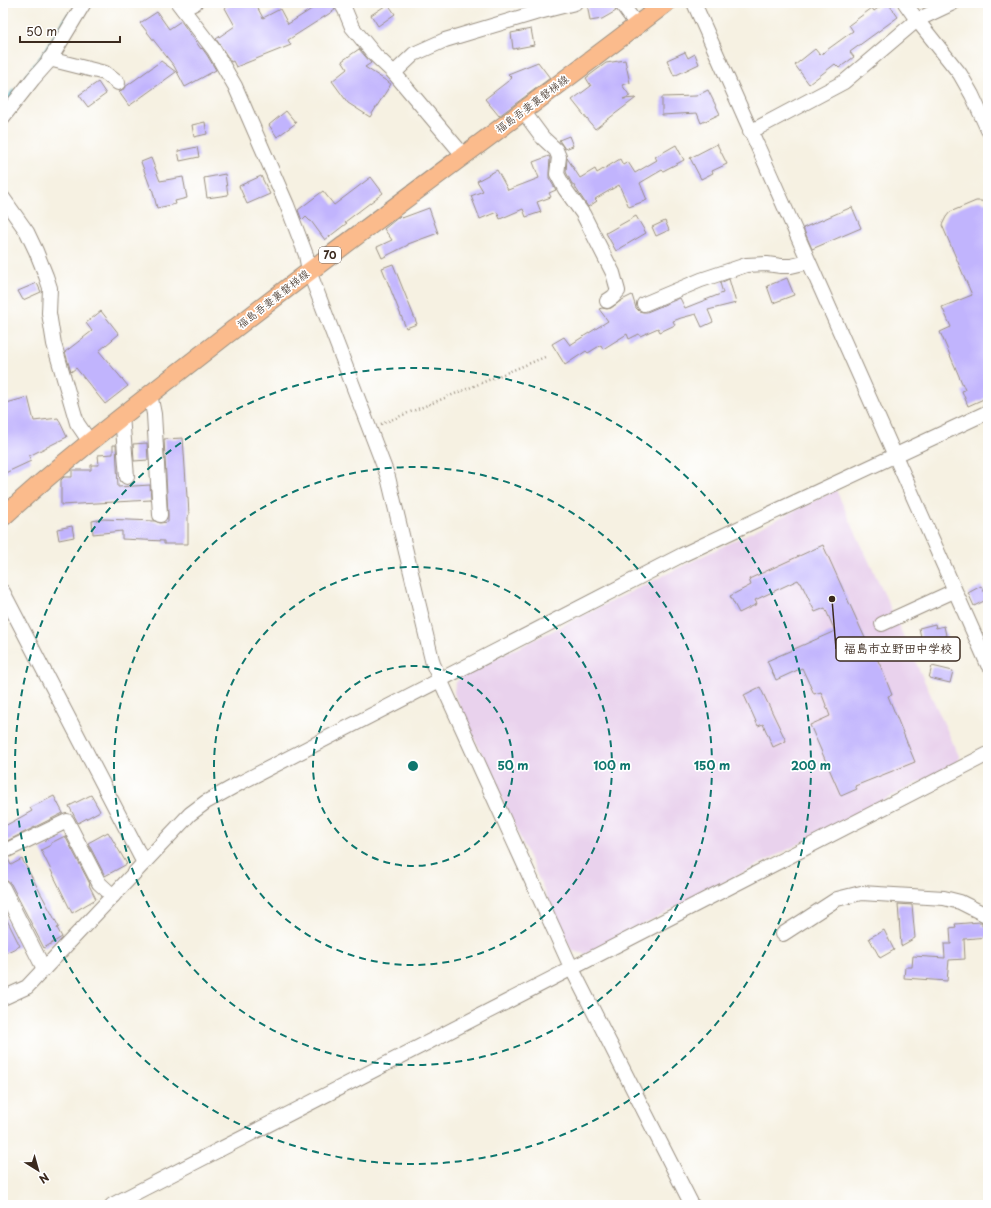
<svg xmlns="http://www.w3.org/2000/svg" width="991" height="1208" font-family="'Playpen Sans','Klee One',sans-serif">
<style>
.built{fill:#e9d2ed}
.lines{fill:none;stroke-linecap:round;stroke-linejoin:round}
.stream{stroke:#4ab2c8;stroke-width:4}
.building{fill:#c1b4fd}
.minor-casing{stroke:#988e80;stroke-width:16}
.major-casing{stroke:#988e80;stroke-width:20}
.path{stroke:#988e80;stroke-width:2.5;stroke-dasharray:1 3;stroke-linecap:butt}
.minor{stroke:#fff;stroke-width:14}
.major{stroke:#fbbb8c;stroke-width:18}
.ring{fill:none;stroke:#0f766e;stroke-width:2;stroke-dasharray:7 5}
.labels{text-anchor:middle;stroke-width:3.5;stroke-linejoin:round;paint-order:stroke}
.shield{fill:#fff;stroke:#766a62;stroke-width:1}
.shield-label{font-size:10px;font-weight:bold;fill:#3b2a1e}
.street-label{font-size:11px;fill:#3b2a1e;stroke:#fff}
.centre{fill:#0f766e;stroke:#fff;stroke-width:2}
.ring-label{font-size:12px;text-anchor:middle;font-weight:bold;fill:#0f766e;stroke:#fff;stroke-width:3.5;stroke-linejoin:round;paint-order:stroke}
.leader{fill:none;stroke:#3b2a1e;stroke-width:1.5}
.callout-dot{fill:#3b2a1e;stroke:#fff;stroke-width:1.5}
.callout{fill:#fff;stroke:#3b2a1e;stroke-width:1.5}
.callout-label{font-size:12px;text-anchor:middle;font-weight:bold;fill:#3b2a1e}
</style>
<rect width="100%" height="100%" fill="#fff"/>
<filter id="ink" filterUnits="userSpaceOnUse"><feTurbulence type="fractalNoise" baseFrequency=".025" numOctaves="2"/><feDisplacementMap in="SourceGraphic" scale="8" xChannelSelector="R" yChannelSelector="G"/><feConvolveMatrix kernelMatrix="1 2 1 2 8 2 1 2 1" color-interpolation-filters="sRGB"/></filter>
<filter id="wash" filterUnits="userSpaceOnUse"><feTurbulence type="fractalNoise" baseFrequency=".012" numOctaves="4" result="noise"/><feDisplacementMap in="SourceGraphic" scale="16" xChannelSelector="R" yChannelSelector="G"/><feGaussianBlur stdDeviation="0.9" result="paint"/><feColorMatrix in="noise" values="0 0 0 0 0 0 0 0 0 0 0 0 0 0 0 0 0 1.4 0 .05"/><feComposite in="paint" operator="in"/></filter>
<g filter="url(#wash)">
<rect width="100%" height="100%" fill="#f6f1e2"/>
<path class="built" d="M 836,490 L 959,756 L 958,762 L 585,954 L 572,951 L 456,698 L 454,693 L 455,684 L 461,676 Z"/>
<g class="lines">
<g class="stream">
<path d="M 26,77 L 42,57 L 69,15"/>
<path d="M 3,106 L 14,91"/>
</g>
</g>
<g id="blocks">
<g class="building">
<path d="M 235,3 L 255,3 L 263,18 L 280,9 L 288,24 L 321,3 L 333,3 L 335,10 L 288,40 L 291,45 L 236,67 L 233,61 L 231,62 L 216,39 L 235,26 L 225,8 Z"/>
<path d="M 587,3 L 613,3 L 616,11 L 602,19 L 590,21 Z"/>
<path d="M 885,3 L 888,3 L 898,17 L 850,52 L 854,57 L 839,68 L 835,64 L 809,84 L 795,65 L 815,49 L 820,55 L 853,31 L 849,25 L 872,8 L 874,11 Z"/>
<path d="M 388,4 L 395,14 L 378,26 L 371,15 Z"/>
<path d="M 157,12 L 169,29 L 181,21 L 201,49 L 202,48 L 207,55 L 216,70 L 185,87 L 174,66 L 140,23 Z"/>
<path d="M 531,29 L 534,45 L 513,49 L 511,33 Z"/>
<path d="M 359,49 L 371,63 L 365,67 L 391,84 L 370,117 L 348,103 L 332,81 L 347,69 L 342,61 Z"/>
<path d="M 685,52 L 688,58 L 695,54 L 699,64 L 674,76 L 667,60 Z"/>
<path d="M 625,60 L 630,83 L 622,85 L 630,96 L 623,99 L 636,98 L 595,129 L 572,100 L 591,86 L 586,78 L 606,63 Z"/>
<path d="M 161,61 L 176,72 L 129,106 L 119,92 L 122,91 L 125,87 Z"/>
<path d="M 538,62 L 550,78 L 499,116 L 485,99 L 512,78 L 508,74 Z"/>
<path d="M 98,82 L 106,94 L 88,107 L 79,95 Z"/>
<path d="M 708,90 L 720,114 L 701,123 L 697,113 L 662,115 L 662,97 L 696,96 Z"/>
<path d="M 286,111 L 296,123 L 277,137 L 269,125 Z"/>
<path d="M 205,122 L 207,134 L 194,137 L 192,125 Z"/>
<path d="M 569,136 L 573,146 L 565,149 L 559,140 Z"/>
<path d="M 717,144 L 727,164 L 712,171 L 713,173 L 701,179 L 690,158 Z"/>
<path d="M 676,145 L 684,160 L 663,171 L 662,170 L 640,183 L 647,200 L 629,207 L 619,185 L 595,199 L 597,201 L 588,207 L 573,184 L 572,184 L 566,172 L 567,158 L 580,178 L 595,169 L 597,173 L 620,159 L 623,165 L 628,162 L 635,173 L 657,160 L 655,157 Z"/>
<path d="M 197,147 L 199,157 L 180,161 L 178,151 Z"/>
<path d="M 549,156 L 550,158 L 549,173 L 549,178 L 556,190 L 549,193 L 551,197 L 537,202 L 541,212 L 526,217 L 523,209 L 500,219 L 497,212 L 480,219 L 471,196 L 483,191 L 477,181 L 497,170 L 508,190 L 539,178 L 533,162 Z"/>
<path d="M 151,158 L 160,181 L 183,177 L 187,198 L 175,201 L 176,204 L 157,208 L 152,188 L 151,189 L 141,162 Z"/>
<path d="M 225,174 L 228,195 L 207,198 L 204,178 Z"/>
<path d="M 261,176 L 270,194 L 247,204 L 239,186 Z"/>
<path d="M 371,177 L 383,193 L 345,222 L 347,223 L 325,240 L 311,221 L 310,221 L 306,217 L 303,220 L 301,218 L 298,210 L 323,191 L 334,205 Z"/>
<path d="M 976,201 L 981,201 L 988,203 L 988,397 L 968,406 L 962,391 L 965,390 L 940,332 L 951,327 L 942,307 L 972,295 L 942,225 L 946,217 L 950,212 Z"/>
<path d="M 852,207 L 861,228 L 812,249 L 803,228 Z"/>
<path d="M 429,208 L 438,233 L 408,244 L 408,245 L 382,258 L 377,247 L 392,240 L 384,229 L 400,216 L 402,218 Z"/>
<path d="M 636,216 L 646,233 L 616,251 L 606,233 Z"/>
<path d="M 665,221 L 669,230 L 656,236 L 652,227 Z"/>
<path d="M 393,264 L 417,324 L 406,328 L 382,268 Z"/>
<path d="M 787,278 L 794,295 L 773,303 L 767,286 Z"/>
<path d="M 729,279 L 736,303 L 708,310 L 713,322 L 702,327 L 696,314 L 681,318 L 673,321 L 675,325 L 660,332 L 658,328 L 640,336 L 639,334 L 629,339 L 627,334 L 603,349 L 601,345 L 588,353 L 586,351 L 565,365 L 552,344 L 564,337 L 570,345 L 608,321 L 599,309 L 602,308 L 607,309 L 611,308 L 622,300 L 632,295 L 636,308 L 639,311 L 643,312 L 647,312 L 680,298 L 685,308 L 723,293 L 720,283 Z"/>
<path d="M 37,283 L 41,292 L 23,300 L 18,291 Z"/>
<path d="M 101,311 L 119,334 L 99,351 L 128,386 L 105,404 L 76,368 L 71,372 L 65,352 L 92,331 L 86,323 Z"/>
<path d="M 28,397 L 34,421 L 58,418 L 67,437 L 29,456 L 31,461 L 3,474 L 3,404 Z"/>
<path d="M 183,438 L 187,497 L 188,497 L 189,515 L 188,515 L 188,544 L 164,544 L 164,541 L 122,539 L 122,531 L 93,534 L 92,521 L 103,519 L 155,521 L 160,523 L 168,522 L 168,514 L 164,439 Z"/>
<path d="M 147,443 L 148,460 L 134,461 L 133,444 Z"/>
<path d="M 113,445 L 116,445 L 118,487 L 150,485 L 151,500 L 61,505 L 61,480 L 64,477 L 72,477 L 72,470 L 91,470 L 91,465 L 99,465 L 98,455 L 113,454 Z"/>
<path d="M 72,526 L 74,537 L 59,540 L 57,529 Z"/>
<path d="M 823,545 L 869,647 L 871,646 L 881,667 L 892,695 L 888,696 L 915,762 L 855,786 L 857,789 L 841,796 L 810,725 L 830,716 L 821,692 L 814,694 L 802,668 L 776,680 L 767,661 L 835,631 L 825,608 L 815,612 L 801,583 L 800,583 L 798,580 L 755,600 L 757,604 L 739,613 L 730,596 L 751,585 L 749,579 Z"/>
<path d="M 981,586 L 988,599 L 974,606 L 968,593 Z"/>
<path d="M 935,624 L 936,628 L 944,626 L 947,640 L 923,646 L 919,628 Z"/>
<path d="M 932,666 L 953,671 L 950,683 L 929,678 Z"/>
<path d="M 760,687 L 786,741 L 773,747 L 763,724 L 758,726 L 744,695 Z"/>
<path d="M 91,795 L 100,811 L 78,823 L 69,806 Z"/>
<path d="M 54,796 L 63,813 L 3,843 L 3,827 L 32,811 L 30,808 Z"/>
<path d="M 108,832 L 127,864 L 105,876 L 88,843 Z"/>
<path d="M 65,836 L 90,884 L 89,885 L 96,899 L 72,913 L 41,850 L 51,845 L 51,843 Z"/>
<path d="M 8,859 L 11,865 L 22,859 L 59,927 L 57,928 L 62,937 L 44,948 L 11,884 L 3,878 L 3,860 Z"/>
<path d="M 898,904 L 912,905 L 915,938 L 901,946 Z"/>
<path d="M 3,912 L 20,946 L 3,954 Z"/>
<path d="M 980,922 L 982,922 L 982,926 L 988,925 L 988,937 L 964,939 L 965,959 L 949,960 L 947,981 L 904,978 L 905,967 L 912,967 L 913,956 L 945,958 L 944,944 L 951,944 L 950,928 L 956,927 L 955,924 Z"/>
<path d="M 884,930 L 894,950 L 880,958 L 869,938 Z"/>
</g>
</g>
</g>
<g filter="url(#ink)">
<use href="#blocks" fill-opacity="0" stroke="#988e80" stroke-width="1"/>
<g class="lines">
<defs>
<g id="minor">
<path d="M 178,3 L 214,50 L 235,86 L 287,205 L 306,255 L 309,271 L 388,477 L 433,664 L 571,967 L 692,1205"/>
<path d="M 341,3 L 345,10 L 352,27 L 375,55 L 394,73"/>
<path d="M 621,3 L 637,25"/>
<path d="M 694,3 L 988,665"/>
<path d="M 905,3 L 917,20 L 960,74 L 972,95 L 988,130"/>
<path d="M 183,9 L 195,3"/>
<path d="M 49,59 L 105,73 L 118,83"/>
<path d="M 523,111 L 543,138 L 556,150 L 559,157 L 557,174 L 565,189 L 583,214 L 613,273 L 618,291 L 613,297 L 607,301"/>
<path d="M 3,117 L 33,79 L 49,61 L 84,3"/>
<path d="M 750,132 L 844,82 L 917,20 L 953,3"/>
<path d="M 464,156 L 394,73 L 414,54 L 445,40 L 535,13 L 575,3"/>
<path d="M 3,198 L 27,232 L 36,251 L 46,276 L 50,288 L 49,313 L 54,344 L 77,423 L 90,442"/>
<path d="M 644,304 L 701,280 L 746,265 L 767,264 L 781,266 L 791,266 L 808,262"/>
<path d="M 150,394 L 154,414 L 160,515"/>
<path d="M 122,416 L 127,477"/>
<path d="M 3,592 L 144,863"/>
<path d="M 882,624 L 954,591"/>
<path d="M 3,852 L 67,821 L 99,883 L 113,896"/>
<path d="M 3,888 L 44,969"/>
<path d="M 783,934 L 837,899 L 861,893 L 944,898 L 960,902 L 988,916"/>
<path d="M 3,998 L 27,987 L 190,814 L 206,802 L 242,782 L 682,555 L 988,412"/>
<path d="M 112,1205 L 988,754"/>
</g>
<path id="major" d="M 3,517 C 73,452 150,395 225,336 C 371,223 520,115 666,3"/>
</defs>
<use href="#minor" class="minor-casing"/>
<use href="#major" class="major-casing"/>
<path class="path" d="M 381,424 L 545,357"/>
<use href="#minor" class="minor"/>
<use href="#major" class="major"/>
</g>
</g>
<g class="ring">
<circle cx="413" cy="766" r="100"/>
<circle cx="413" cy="766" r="199"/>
<circle cx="413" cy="766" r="299"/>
<circle cx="413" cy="766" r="398"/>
</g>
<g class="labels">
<rect class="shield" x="319" y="247" width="22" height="16" rx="3"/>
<g class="shield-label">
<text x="330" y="259">70</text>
</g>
<g class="street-label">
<text transform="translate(532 104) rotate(-37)" y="4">福島吾妻裏磐梯線</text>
<text transform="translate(273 299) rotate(-38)" y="4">福島吾妻裏磐梯線</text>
</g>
</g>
<circle cx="413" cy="766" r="6" class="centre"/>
<g class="ring-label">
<text x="513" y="770">50 m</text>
<text x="612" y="770">100 m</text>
<text x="712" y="770">150 m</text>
<text x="811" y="770">200 m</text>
</g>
<path class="leader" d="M832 599L836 649"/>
<circle class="callout-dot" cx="832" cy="599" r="4"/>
<rect class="callout" x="836" y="637" width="124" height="24" rx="4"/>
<g class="callout-label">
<text x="898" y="653">福島市立野田中学校</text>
</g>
<rect width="991" height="1208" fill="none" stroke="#fff" stroke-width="16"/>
<g transform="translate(38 1170) rotate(143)" stroke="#ffffff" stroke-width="3" paint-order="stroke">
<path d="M0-3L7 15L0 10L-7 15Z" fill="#3b2a1e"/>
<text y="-6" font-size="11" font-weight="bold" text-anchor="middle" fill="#3b2a1e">N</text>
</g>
<path d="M20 36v6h100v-6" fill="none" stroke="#3b2a1e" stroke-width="2"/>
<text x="26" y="36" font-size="12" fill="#3b2a1e" stroke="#ffffff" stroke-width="3" paint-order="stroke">50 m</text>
</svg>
